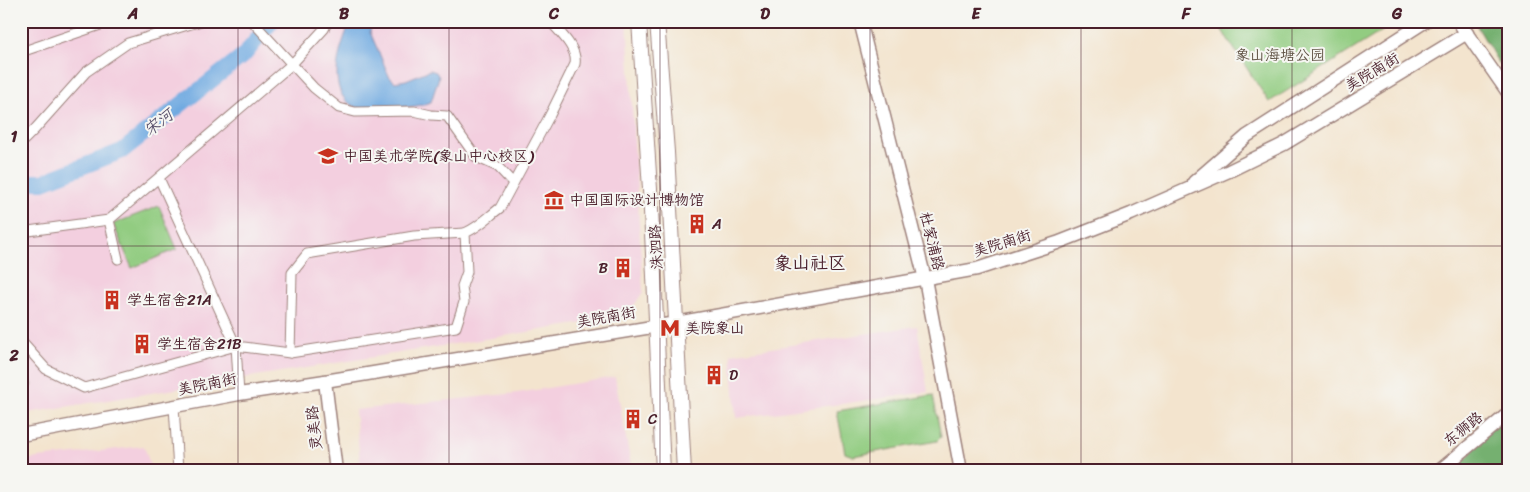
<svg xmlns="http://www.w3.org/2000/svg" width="1530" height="492" font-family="Sriracha,'LXGW WenKai TC',sans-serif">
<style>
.built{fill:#f3cfdf}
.green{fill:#92cc81;stroke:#6e7656}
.forest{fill:#75b06f;stroke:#60684d}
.water{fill:#71aae1;stroke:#5e6486}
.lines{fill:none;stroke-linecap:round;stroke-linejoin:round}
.river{stroke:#71aae1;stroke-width:16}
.street-casing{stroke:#9e827c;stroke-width:11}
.secondary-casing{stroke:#9e827c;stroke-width:15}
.primary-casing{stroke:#9e827c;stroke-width:16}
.street{stroke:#fff;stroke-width:9}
.secondary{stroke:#fff;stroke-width:12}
.primary{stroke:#fff;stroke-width:14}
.grid{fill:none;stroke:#4a1f2b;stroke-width:1;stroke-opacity:0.55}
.labels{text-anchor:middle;stroke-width:4;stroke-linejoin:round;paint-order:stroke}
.park-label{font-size:15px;fill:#605345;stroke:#f6f6f2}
.street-label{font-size:15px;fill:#4a1f2b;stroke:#f6f6f2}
.poi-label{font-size:15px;fill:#4a1f2b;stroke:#f6f6f2;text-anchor:start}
.water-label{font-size:16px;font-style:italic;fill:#58506b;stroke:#f6f6f2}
.quarter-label{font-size:18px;fill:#4a1f2b;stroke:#f6f6f2}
.neatline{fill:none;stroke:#4a1f2b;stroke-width:2}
.grid-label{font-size:16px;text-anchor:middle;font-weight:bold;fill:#4a1f2b}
</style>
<rect width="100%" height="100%" fill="#f6f6f2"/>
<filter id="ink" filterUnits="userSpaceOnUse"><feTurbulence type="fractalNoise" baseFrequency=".02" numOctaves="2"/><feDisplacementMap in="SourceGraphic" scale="10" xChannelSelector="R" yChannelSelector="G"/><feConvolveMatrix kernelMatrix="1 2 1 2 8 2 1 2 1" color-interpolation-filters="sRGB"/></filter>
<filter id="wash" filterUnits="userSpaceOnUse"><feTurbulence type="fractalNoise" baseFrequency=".0096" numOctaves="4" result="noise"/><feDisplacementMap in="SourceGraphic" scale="20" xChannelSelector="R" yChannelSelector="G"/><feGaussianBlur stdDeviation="1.12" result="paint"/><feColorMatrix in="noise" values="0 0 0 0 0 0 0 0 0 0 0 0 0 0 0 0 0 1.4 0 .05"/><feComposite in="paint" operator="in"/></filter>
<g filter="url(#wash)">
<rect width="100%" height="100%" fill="#f3e4ce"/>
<g class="built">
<path d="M 21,21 L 627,21 L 643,292 L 627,316 L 21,414 Z"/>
<path d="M 917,326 L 928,392 L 736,418 L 731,354 Z"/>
<path d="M 615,377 L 632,471 L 361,471 L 355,410 L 517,393 Z"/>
<path d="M 144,446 L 152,471 L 21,471 L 21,460 Z"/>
</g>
<g class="green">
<path d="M 1216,21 L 1398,21 L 1269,102 Z"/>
<path d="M 159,206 L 177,249 L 132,268 L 113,224 Z"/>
<path d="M 21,363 L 33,385 L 21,392 Z"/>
<path d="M 933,395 L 941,437 L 937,441 L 853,456 L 845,453 L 837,411 Z"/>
</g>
<g class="forest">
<path d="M 1474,21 L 1509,21 L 1509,81 Z"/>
<path d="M 1509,409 L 1509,471 L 1455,471 Z"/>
</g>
<path class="water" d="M 351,21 L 372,21 L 370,32 L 389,76 L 395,82 L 406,80 L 430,70 L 436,72 L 439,77 L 431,102 C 416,108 401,107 385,108 C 377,108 365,110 358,108 C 323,95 340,45 351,21 Z"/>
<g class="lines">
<path class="river" d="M 21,182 L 43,182 L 122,151 L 245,54 L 272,21"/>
</g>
</g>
<g filter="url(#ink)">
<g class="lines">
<defs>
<g id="street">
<path d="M 252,21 L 314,88 L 339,108 L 355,112 L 414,111 L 431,115 L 447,116 L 476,157 L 498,167 L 513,183"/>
<path d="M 21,52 L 112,21"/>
<path d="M 21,143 L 35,129 L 86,72 L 128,43 L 201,21"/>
<path d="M 159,178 L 236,346 L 239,394"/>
<path d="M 109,220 L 118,259"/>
<path d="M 21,232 L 109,220 L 292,64 L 324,29 L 328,21"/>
<path d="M 21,341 L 46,369 L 84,388 L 236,346 L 290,353 L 456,327 L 464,302 L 462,286 L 467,272 L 465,233 C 479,227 488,217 500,208 L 550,115 L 575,64 C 578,48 559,32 550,21"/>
<path d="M 290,353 L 292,273 L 307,254 L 414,236 L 465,233"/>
<path d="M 174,406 L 178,471"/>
</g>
<g id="secondary">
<path d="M 860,21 L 925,279 L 961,471"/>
<path d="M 1458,21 L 1509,94"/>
<path d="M 1194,182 L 1247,136 L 1426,21"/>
<path d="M 325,381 L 336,471"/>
<path d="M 21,435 L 239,394 L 325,381 L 676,323 L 977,269 L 1057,243 L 1131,214 L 1229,171 L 1284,144 L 1467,33"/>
<path d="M 1439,471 L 1509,413"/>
</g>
<g id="primary">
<path d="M 639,21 L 650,189 L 663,471"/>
<path d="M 657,21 L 667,152 L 684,471"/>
</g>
</defs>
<use href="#street" class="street-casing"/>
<use href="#secondary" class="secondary-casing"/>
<use href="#primary" class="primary-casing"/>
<use href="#street" class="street"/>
<use href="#secondary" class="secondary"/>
<use href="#primary" class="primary"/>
</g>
</g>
<path class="grid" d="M 238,21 L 238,471M 449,21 L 449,471M 660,21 L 660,471M 870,21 L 870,471M 1081,21 L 1081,471M 1292,21 L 1292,471M 21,246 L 1509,246"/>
<defs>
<symbol id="university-bare" viewBox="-9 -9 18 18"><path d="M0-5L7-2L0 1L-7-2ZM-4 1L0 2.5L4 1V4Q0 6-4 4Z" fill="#c8321e" stroke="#f6f6f2" stroke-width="2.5" paint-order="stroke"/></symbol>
<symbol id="museum-bare" viewBox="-9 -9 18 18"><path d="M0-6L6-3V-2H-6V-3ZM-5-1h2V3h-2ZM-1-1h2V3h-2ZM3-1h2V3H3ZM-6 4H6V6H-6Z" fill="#c8321e" stroke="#f6f6f2" stroke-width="2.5" paint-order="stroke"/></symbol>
<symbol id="building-bare" viewBox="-9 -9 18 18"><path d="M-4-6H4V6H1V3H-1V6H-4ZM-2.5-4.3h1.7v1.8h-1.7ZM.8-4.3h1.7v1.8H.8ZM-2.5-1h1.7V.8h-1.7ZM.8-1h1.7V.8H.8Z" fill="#c8321e" stroke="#f6f6f2" stroke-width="2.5" paint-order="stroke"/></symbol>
<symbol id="metro-bare" viewBox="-9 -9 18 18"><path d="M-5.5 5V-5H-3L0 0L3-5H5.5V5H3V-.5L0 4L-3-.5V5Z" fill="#c8321e" stroke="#f6f6f2" stroke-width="2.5" paint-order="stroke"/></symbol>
</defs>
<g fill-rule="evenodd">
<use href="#university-bare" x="314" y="142" width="28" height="28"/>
<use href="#museum-bare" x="540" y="186" width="28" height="28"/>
<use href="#building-bare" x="683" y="210" width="28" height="28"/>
<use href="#building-bare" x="609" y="254" width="28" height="28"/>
<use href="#building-bare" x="98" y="286" width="28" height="28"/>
<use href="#metro-bare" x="656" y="314" width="28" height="28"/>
<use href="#building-bare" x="128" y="330" width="28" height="28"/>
<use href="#building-bare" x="700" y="361" width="28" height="28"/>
<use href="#building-bare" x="619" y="405" width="28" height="28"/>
</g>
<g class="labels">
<g class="park-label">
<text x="1280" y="60">象山海塘公园</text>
</g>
<g class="street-label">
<text transform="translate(1372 72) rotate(-31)" y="5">美院南街</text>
<text transform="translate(932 241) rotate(76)" y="5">杜家浦路</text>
<text transform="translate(1002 243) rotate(-17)" y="5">美院南街</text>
<text transform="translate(656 247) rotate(-93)" y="5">洙泗路</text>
<text transform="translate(606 317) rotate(-10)" y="5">美院南街</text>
<text transform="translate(207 384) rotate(-11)" y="5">美院南街</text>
<text transform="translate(314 428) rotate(-96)" y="5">灵美路</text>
<text transform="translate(1463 429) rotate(-39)" y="5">东狮路</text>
</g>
<g class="poi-label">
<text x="343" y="161">中国美术学院(象山中心校区)</text>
<text x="569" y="205">中国国际设计博物馆</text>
<text x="712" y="229">A</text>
<text x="608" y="273" text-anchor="end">B</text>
<text x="127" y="305">学生宿舍21A</text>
<text x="685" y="333">美院象山</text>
<text x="157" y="349">学生宿舍21B</text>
<text x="729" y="380">D</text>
<text x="648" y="424">C</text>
</g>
<g class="water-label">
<text transform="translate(158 122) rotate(-38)" y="6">宋河</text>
</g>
<g class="quarter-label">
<text x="810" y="269">象山社区</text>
</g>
</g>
<rect width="1530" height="492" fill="none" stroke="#f6f6f2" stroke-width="55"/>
<rect x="28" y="28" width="1474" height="436" class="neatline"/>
<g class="grid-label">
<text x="133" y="19">A</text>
<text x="344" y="19">B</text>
<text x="554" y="19">C</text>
<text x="765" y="19">D</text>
<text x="976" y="19">E</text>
<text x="1186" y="19">F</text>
<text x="1397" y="19">G</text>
<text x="14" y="142">1</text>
<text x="14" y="361">2</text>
</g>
</svg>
